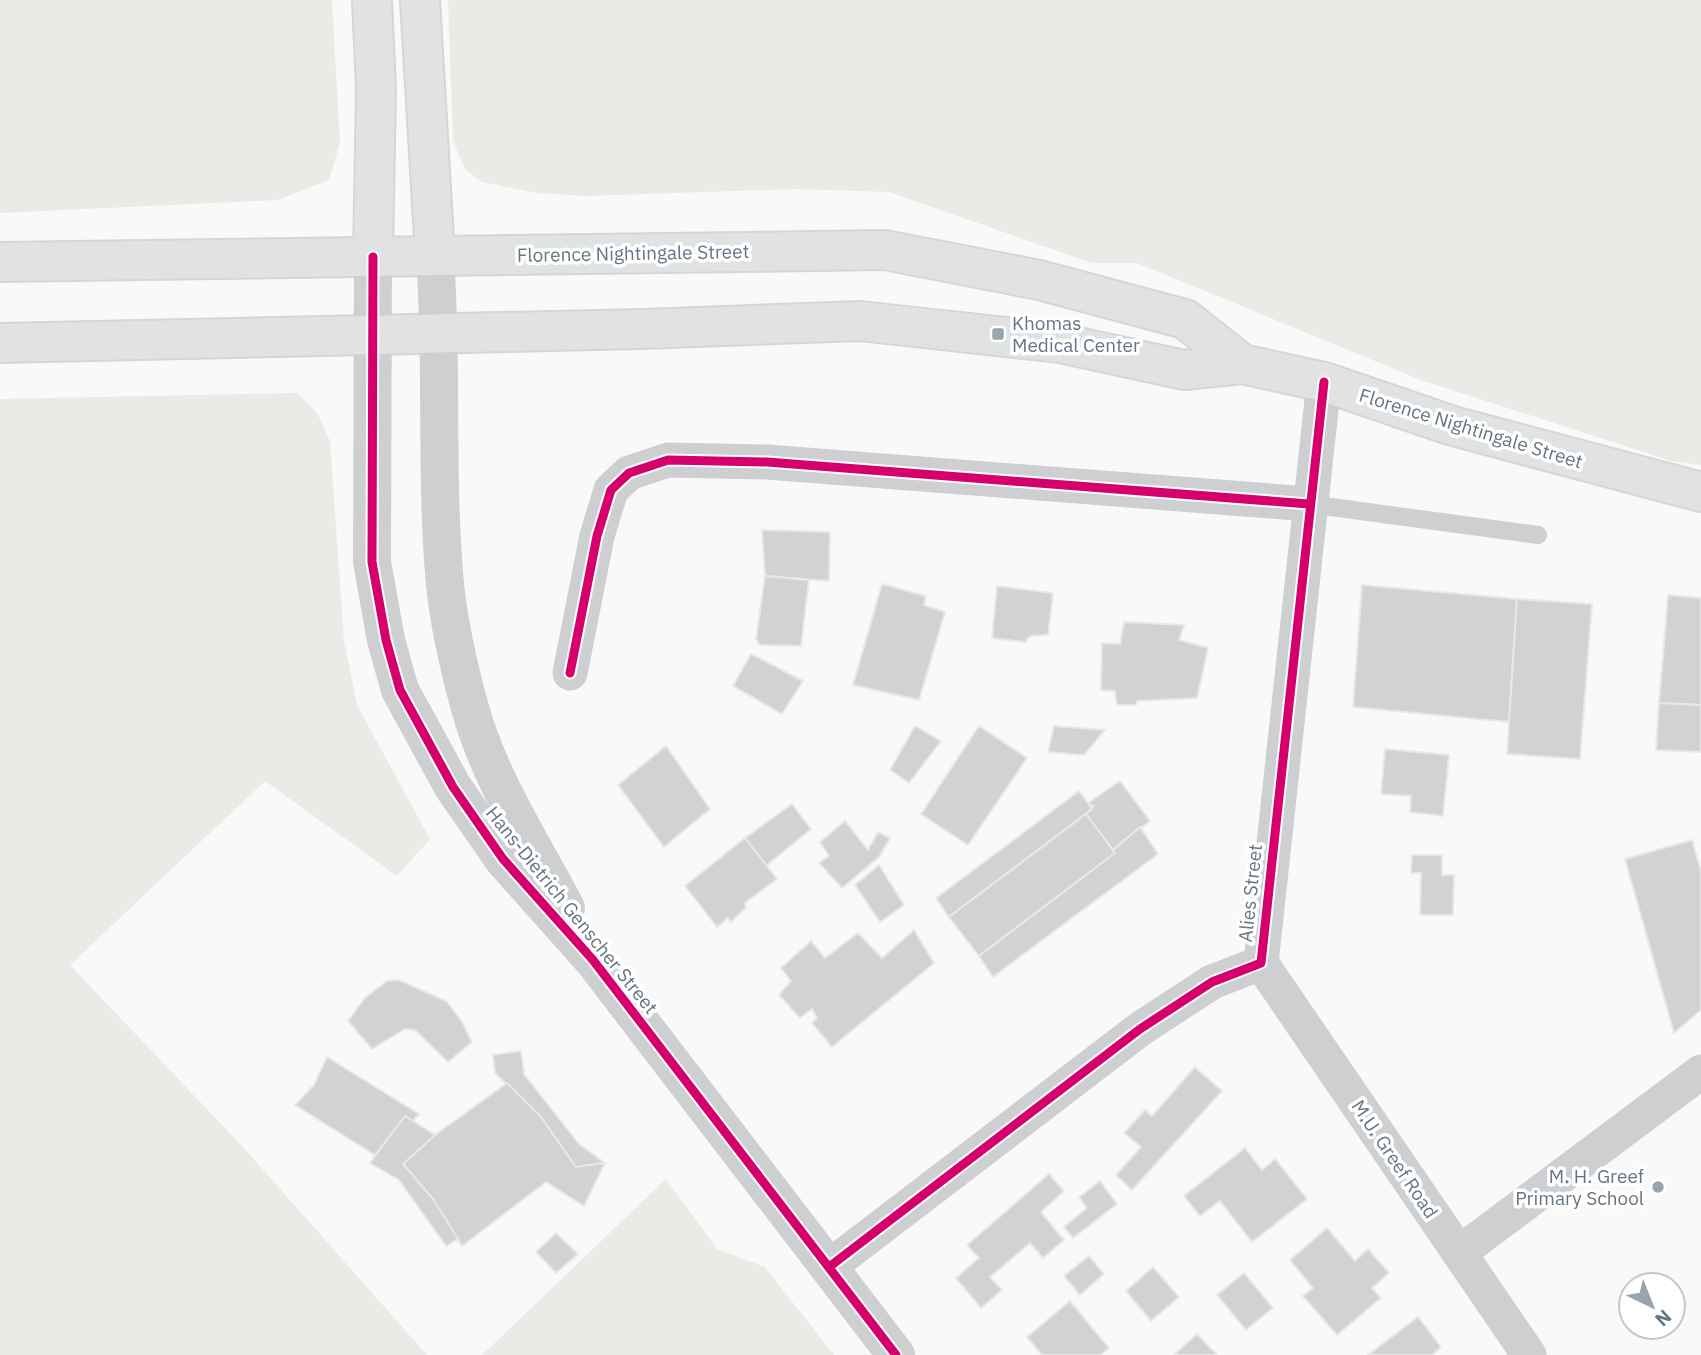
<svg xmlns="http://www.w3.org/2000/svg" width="1701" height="1355" font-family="'IBM Plex Sans',sans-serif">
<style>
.green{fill:#e8ebe6}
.building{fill:#d0d2d3;stroke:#e8e8e8;stroke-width:2}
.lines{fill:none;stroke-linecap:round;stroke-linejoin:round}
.secondary-casing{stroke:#d5d6d7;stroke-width:42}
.motorway-casing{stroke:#d5d6d6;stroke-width:42}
.service{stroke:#cecfd0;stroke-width:18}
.minor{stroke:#cecfd0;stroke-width:35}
.tertiary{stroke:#cecfd0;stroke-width:38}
.secondary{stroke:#e1e2e2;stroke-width:38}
.motorway{stroke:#e1e2e2;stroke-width:38}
.cycleway-casing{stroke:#fff;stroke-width:13}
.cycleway{stroke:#d6006c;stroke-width:9}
.poi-dot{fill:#99a4ac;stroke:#fff;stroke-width:2.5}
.labels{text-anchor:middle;stroke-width:7;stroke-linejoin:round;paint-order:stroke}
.street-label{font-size:19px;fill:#657683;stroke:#fff}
.poi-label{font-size:19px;fill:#657683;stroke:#fff;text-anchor:start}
</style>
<rect width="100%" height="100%" fill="#f9f9f9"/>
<g class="green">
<path d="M 0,0 L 332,0 L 340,143 L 329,180 L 278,200 L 0,213 Z"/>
<path d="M 448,0 L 1701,0 L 1701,465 L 1671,461 L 1421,380 L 1137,263 L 1092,263 L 889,192 L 796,189 L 586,196 L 536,193 L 482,182 L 465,169 L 453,141 Z"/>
<path d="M 297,393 L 317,413 L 330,441 L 344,642 L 357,705 L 430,839 L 397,876 L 265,781 L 70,965 L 242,1146 L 427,1355 L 0,1355 L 0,399 Z"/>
<path d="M 666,1179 L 717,1249 L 765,1267 L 834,1355 L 482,1355 Z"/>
</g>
<g class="building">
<path d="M 762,530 L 830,532 L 829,581 L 765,576 Z"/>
<path d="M 765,576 L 809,580 L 801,646 L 760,645 L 756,639 Z"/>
<path d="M 882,584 L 926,596 L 924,605 L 945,612 L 919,700 L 853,685 Z"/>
<path d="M 1362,585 L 1517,599 L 1509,722 L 1353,707 Z"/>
<path d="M 997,586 L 1053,593 L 1048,635 L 1030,636 L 1025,642 L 992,638 Z"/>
<path d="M 1668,595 L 1701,598 L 1701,705 L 1659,703 Z"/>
<path d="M 1517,599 L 1592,604 L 1580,759 L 1507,754 Z"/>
<path d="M 1124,622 L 1184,625 L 1179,640 L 1208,648 L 1197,698 L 1137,701 L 1136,705 L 1117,705 L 1115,691 L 1101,690 L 1102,643 L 1120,644 Z"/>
<path d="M 751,654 L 803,681 L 782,714 L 733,686 Z"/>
<path d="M 1659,703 L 1701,705 L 1701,752 L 1656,750 Z"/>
<path d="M 915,726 L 941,741 L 909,783 L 890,770 Z"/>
<path d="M 979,726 L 1027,758 L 968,845 L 921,814 Z"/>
<path d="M 1054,726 L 1105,730 L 1084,755 L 1048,752 Z"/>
<path d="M 666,746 L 710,809 L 664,847 L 618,785 Z"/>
<path d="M 1385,749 L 1449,755 L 1443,816 L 1410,812 L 1411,796 L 1381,794 Z"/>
<path d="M 1120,781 L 1150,821 L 1113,850 L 1086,814 L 1094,806 L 1088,803 Z"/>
<path d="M 1079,791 L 1092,809 L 949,917 L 936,898 Z"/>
<path d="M 792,804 L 811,829 L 766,866 L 745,838 Z"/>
<path d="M 1086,814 L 1115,853 L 979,956 L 949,917 Z"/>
<path d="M 845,821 L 868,850 L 878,832 L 890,838 L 879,857 L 842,888 L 819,863 L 829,856 L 820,842 Z"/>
<path d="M 1140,827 L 1158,854 L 993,977 L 979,956 L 1115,853 L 1113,850 Z"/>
<path d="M 745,838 L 777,879 L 745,903 L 746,908 L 731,922 L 728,918 L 717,927 L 685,886 Z"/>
<path d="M 1692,840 L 1701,871 L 1701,1010 L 1674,1033 L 1625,859 Z"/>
<path d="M 1412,855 L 1442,855 L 1442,875 L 1454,875 L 1453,915 L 1420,915 L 1421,873 L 1411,873 Z"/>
<path d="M 879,865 L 904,905 L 880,922 L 855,885 Z"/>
<path d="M 914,930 L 934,963 L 832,1047 L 812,1023 L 817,1018 L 812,1009 L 800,1018 L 779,995 L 791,981 L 781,968 L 811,941 L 825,958 L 858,933 L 882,958 Z"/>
<path d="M 399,980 L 446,1001 L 461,1020 L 472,1042 L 448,1062 L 415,1030 L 405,1029 L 372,1049 L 348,1021 L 365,998 L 387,981 Z"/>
<path d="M 521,1051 L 524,1074 L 579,1144 L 605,1163 L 576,1167 L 540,1116 L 495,1073 L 493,1055 Z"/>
<path d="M 327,1057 L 419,1114 L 413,1121 L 405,1116 L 375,1155 L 295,1105 L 314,1085 Z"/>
<path d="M 1195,1067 L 1222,1091 L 1132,1190 L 1116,1175 L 1141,1147 L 1124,1133 L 1145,1110 L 1152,1116 Z"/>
<path d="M 507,1083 L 540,1116 L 576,1167 L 605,1163 L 584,1206 L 546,1182 L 462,1246 L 433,1199 L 403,1164 L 435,1135 Z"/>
<path d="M 405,1116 L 435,1135 L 403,1164 L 433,1199 L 458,1239 L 446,1246 L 399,1180 L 370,1163 Z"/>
<path d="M 1245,1148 L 1262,1170 L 1275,1159 L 1307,1199 L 1252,1242 L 1220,1201 L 1200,1216 L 1184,1196 Z"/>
<path d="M 1049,1174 L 1064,1191 L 1041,1212 L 1064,1240 L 1043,1258 L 1030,1243 L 990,1277 L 1002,1290 L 981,1308 L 956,1278 L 979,1258 L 967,1245 Z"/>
<path d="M 1100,1181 L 1117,1204 L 1073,1238 L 1064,1227 L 1087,1208 L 1079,1197 Z"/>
<path d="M 1327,1228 L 1355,1261 L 1368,1249 L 1389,1273 L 1372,1288 L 1381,1298 L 1337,1335 L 1303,1296 L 1313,1288 L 1290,1260 Z"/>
<path d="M 556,1233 L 578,1254 L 556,1273 L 536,1252 Z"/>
<path d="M 1089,1256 L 1104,1274 L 1080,1295 L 1064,1276 Z"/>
<path d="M 1153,1267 L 1179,1297 L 1151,1321 L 1126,1291 Z"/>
<path d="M 1244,1273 L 1273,1308 L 1246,1330 L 1217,1295 Z"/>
<path d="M 1070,1301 L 1109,1348 L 1100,1355 L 1042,1355 L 1027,1337 Z"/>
<path d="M 1418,1317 L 1441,1347 L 1432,1355 L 1368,1355 Z"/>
<path d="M 1197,1334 L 1217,1355 L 1174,1355 Z"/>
</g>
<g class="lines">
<defs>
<g id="secondary">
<path d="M 0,262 L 885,250 L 1039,280 L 1185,319 L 1242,364"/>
<path d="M 0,343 L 642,329 L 860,321 L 1060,343 L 1184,370 L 1242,364 L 1324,382 L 1453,426 L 1701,492"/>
</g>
<g id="motorway">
<path d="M 372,0 L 376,88 L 373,257"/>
<path d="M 420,0 L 435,256"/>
</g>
</defs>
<use href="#secondary" class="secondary-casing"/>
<use href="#motorway" class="motorway-casing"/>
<path class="service" d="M 1309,504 L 1538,535"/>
<g class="minor">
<path d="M 570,673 L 597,536 L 611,490 L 629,473 L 668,460 L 767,462 L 1309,504"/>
<path d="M 1261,963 L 1529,1355"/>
<path d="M 1459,1253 L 1701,1072"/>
<path d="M 829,1267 L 1140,1029 L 1212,982 L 1261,963 L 1324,382"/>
</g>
<g class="tertiary">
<path d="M 435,256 C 443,365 435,475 445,584 C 449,625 459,668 470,708 C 489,778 533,845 566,908"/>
<path d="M 373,257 L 372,562 L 386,640 L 400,690 L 453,787 L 503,859 L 593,960 L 896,1355"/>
</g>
<use href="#secondary" class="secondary"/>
<use href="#motorway" class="motorway"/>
<defs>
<g id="cycleway">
<path d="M 373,257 L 372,562 L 386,640 L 400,690 L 453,787 L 503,859 L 593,960 L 896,1355"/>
<path d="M 570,673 L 597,536 L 611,490 L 629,473 L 668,460 L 767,462 L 1309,504"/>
<path d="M 829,1267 L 1140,1029 L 1212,982 L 1261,963 L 1324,382"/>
</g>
</defs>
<use href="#cycleway" class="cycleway-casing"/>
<use href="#cycleway" class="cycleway"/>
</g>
<g class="poi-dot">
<rect x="991" y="327" width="14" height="14" rx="3.5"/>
<circle cx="1658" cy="1187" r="7"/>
</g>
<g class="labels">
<g class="street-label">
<text transform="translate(633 253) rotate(-1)" y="7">Florence Nightingale Street</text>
<text transform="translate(1471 428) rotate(17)" y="7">Florence Nightingale Street</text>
<text transform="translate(1250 893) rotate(-84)" y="7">Alies Street</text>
<text transform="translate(572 910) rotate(51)" y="7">Hans-Dietrich Genscher Street</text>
<text transform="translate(1395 1159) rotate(56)" y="7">M.U. Greef Road</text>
</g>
<g class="poi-label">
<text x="1012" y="330">Khomas<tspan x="1012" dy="22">Medical Center</tspan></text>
<text x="1644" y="1183" text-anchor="end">M. H. Greef<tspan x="1644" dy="22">Primary School</tspan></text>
</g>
</g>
<g transform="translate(1652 1306) rotate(137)"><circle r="33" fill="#ffffff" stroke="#c1c8cd" stroke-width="2"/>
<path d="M0-5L12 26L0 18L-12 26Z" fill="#99a4ac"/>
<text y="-10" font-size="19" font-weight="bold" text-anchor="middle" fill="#657683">N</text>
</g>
</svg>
